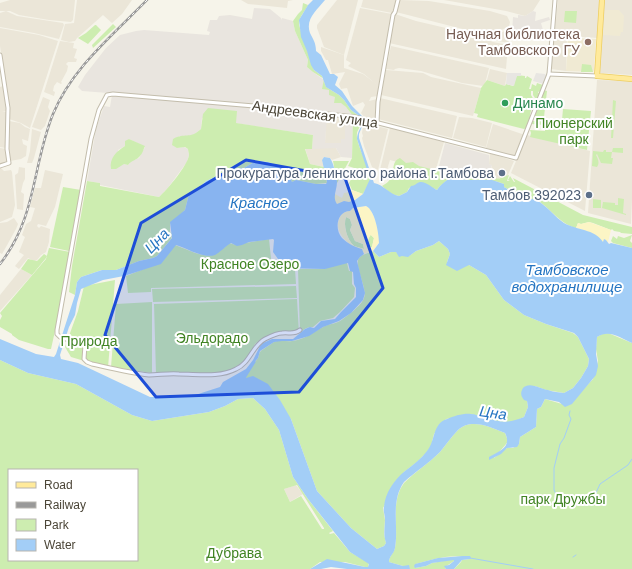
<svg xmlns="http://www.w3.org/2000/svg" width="632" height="569" font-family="Helvetica,sans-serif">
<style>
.residential{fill:#ebe6d8}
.industrial{fill:#e9e5df;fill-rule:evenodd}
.education{fill:#f0ead3}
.green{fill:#cdedb0;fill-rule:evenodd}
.sand{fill:#fcf5c5;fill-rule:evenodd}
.parking{fill:#e8e6e2}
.water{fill:#a3cef7;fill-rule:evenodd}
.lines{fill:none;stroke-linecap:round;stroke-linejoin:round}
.stream{stroke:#a3cef7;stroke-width:1}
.river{stroke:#a3cef7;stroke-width:3}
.minor-casing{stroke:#c3bdac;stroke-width:5}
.major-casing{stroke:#eece60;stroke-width:6}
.minor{stroke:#fff;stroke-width:3}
.major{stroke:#ffea9b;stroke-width:4.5}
.rail-casing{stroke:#999;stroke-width:2.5}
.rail{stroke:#fff;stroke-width:1;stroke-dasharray:3;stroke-linecap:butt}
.marked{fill:#1d4ed8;fill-opacity:0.2;stroke:#1d4ed8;stroke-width:3;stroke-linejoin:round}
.education-dot{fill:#8d6e63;stroke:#fff;stroke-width:1.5}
.leisure-dot{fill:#2e9e5b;stroke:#fff;stroke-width:1.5}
.service-dot{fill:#5c6f8a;stroke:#fff;stroke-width:1.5}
.labels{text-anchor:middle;stroke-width:4;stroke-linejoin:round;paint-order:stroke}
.education-label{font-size:14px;fill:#785e54;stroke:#fff;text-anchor:end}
.leisure-label{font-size:14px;fill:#27864d;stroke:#fff;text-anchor:start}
.street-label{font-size:14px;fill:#4b4537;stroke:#fff}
.park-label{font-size:14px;fill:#418424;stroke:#fff}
.service-label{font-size:14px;fill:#4e5e75;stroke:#fff;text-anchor:end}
.water-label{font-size:15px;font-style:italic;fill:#2575c2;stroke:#fff}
</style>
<rect width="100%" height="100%" fill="#f6f4ea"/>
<g class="residential">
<path d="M 10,0 L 75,0 L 73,20 L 71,22 L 49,20 L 19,15 L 10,11 L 0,11 L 0,3 Z"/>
<path d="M 77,0 L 132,0 L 122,14 L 112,23 L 103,15 L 77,38 L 75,41 L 69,42 L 61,40 L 65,24 L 74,23 Z"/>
<path d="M 241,0 L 293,0 L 288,1 L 287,8 L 248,4 Z"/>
<path d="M 337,0 L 358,0 L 344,55 L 324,47 L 317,28 L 317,25 Z"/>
<path d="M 363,0 L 396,0 L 392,13 L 361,7 Z"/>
<path d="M 399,0 L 429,1 L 490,11 L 507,16 L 510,22 L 509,26 L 490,36 L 396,12 Z"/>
<path d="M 444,0 L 540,0 L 533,11 L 525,16 L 506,11 Z"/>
<path d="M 558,0 L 600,0 L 598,38 L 567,36 L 566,71 L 551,69 Z"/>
<path d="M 604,0 L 632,0 L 632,75 L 599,73 Z"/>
<path d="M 360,8 L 392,14 L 379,85 L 377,85 L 364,74 L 348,66 L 351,63 L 346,60 Z"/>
<path d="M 6,11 L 17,16 L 63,23 L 64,25 L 59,39 L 34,33 L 0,27 L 0,13 Z"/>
<path d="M 395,14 L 416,21 L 476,35 L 493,42 L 508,45 L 506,69 L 389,43 Z"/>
<path d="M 0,28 L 39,35 L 58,41 L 30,128 L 21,123 L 9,119 L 9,108 L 0,46 Z"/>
<path d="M 507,30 L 509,30 L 509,43 L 493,40 L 496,35 Z"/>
<path d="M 60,41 L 74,43 L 73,48 L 77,49 L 74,58 L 77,59 L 76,62 L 68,62 L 66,64 L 68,66 L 67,71 L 61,82 L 62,83 L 61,84 L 57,82 L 54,86 L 53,91 L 55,92 L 54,96 L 44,92 Z"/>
<path d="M 391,46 L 489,68 L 485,84 L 483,86 L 462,83 L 421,71 L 399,68 L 395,69 L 394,70 L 386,69 Z"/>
<path d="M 321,47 L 344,55 L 344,68 L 363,74 L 379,86 L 378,96 L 371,97 L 369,101 L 377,99 L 375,120 L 365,118 L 361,113 L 365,105 L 363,102 L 353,106 L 347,88 L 341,89 L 339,84 L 345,72 L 332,74 L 328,60 L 326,60 L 321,51 Z"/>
<path d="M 490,69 L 507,73 L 505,86 L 487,80 Z"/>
<path d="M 386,70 L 423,73 L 431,77 L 481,88 L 473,116 L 381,95 Z"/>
<path d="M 597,80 L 632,81 L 632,200 L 631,224 L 588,213 Z"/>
<path d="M 3,86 L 7,111 L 2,112 L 7,112 L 6,148 L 0,147 L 0,87 Z"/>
<path d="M 43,97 L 50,100 L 48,107 L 50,111 L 45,126 L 41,130 L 32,127 Z"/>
<path d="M 380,98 L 457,116 L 452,138 L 378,119 Z"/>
<path d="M 326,117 L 345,118 L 345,139 L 341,143 L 325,143 Z"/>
<path d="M 459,117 L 472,118 L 492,123 L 486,147 L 453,138 Z"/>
<path d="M 9,121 L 20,123 L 25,127 L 30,129 L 28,141 L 22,139 L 23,144 L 27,146 L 26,156 L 21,159 L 10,161 L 8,152 Z"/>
<path d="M 367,122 L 373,123 L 373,125 L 388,129 L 378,170 L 372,167 L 364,146 L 362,138 L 363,136 L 362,133 L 363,126 Z"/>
<path d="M 493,124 L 525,135 L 515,156 L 486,148 Z"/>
<path d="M 390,128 L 444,142 L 435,172 L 390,160 L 385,176 L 379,174 Z"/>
<path d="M 32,129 L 41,132 L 34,158 L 32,163 L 27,163 L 30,151 Z"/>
<path d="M 527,135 L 590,151 L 585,211 L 511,173 Z"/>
<path d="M 0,148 L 7,149 L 7,161 L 0,165 Z"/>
<path d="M 305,148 L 336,148 L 341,157 L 332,160 L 330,158 L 324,157 L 322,160 L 324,167 L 310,164 Z"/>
<path d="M 490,153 L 514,161 L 508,175 L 504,178 L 497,179 L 489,176 L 492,166 L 489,164 Z"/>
<path d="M 0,167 L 4,171 L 11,170 L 12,172 L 15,205 L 12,217 L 0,222 Z"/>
<path d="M 19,167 L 25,168 L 25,179 L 23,183 L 21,192 L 24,194 L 23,210 L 17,209 L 15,175 L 18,173 Z"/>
<path d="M 45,170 L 63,174 L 55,207 L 46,226 L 38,224 L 37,226 L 39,228 L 41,226 L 50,229 L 49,242 L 46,252 L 41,255 L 37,260 L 34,261 L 28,258 L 19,269 L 15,266 L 24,255 L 19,252 L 25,237 L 22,235 L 26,224 L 31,221 L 35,208 L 30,207 L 35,188 L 41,188 Z"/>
<path d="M 14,218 L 18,224 L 16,229 L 6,247 L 2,254 L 0,253 L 0,223 L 7,222 Z"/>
<path d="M 21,269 L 32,275 L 0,311 L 0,295 Z"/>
<path d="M 296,485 L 303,494 L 290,502 L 284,489 Z"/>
</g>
<g class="industrial">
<path d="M 254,8 L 270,9 L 281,18 L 281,20 L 282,18 L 293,21 L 295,31 L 308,60 L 307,67 L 313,72 L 324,80 L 335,97 L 346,107 L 353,116 L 352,158 L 341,157 L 336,148 L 312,149 L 313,135 L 202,118 L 201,129 L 196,133 L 191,136 L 179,136 L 177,148 L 184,147 L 188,149 L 189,155 L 187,162 L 167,189 L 159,197 L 100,185 L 100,183 L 87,181 L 96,129 L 104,106 L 110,107 L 112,95 L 173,100 L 173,98 L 82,91 L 78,87 L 85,75 L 106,48 L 120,35 L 136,31 L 144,30 L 209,35 L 210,32 L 207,31 L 210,20 L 217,20 L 219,16 L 230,15 L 252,19 ZM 327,117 L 345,118 L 345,139 L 341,139 L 341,143 L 325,143 ZM 129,139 L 145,147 L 139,158 L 131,161 L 128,165 L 124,164 L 118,150 L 125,146 Z"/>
<path d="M 533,11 L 536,12 L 535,21 L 549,17 L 550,20 L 541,23 L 543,30 L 543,32 L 539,34 L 539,39 L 521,37 L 520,36 L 515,36 L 515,37 L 513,37 L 513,34 L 512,34 L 513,17 L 518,18 L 518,15 L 525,16 Z"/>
<path d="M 445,143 L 489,155 L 489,164 L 492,165 L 489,176 L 470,176 L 450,173 L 438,170 Z"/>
</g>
<g class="education">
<path d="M 605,10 L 619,10 L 624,16 L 623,32 L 621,32 L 620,36 L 603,35 Z"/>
<path d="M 568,36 L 576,36 L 577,38 L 596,39 L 594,70 L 593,72 L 566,71 Z"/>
</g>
<g class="green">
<path d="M 303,3 L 308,5 C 305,12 299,16 299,25 L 314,70 L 322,76 L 326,87 L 339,95 L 344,100 L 351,110 L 363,119 C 363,124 358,128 357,133 C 355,145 372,169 370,180 C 369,184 365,190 363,194 L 352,190 L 349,183 L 354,174 L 354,168 L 348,166 L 352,158 L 353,116 L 346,107 L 341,103 L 334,103 L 335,97 L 329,95 L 329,90 L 322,89 L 324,79 L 313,72 L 307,67 L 308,60 L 295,31 L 293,21 L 298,14 L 302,10 Z"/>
<path d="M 565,11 L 577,11 L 576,23 L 564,22 Z"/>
<path d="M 113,24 L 116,27 L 93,48 L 92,45 Z"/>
<path d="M 95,25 L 96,25 L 101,30 L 88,44 L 78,38 L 86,33 Z"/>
<path d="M 582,64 L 591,65 L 593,72 L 581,72 Z"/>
<path d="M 517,75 L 525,76 L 525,78 L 526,78 L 527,76 L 532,79 L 529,89 L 531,89 L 532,84 L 536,86 L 537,83 L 543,85 L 540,93 L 539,91 L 538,93 L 540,93 L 538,98 L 535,98 L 533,95 L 533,91 L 531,91 L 531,95 L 534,100 L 528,122 L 530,115 L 531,116 L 527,128 L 524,129 L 477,117 L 478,114 L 474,113 L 481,88 L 487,80 L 505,86 L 506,84 L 513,86 Z"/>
<path d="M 543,90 L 547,91 L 544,117 L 532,116 Z"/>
<path d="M 613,100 L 616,101 L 613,138 L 611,138 Z"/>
<path d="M 208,108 L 237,111 L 236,123 L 313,135 L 312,149 L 305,149 L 310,164 L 324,167 L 327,183 L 316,184 L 296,180 L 292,182 L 291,180 L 294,177 L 292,172 L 268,162 L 256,161 L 244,168 L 234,169 L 206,181 L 200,187 L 189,194 L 185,210 L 170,224 L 170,232 L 172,234 L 171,239 L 157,256 L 153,258 L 139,261 L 116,270 L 102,270 L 81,277 L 77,282 L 75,295 L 69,292 L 72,266 L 87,181 L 100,183 L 100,186 L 159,197 C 167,190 188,165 189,155 C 189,154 188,150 188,149 L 185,147 L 177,148 L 172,145 L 173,139 C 185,132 189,140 201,129 L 203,114 Z"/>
<path d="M 563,109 L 591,111 L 587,150 L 530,137 L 531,133 L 530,130 L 545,131 L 545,125 L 531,124 L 532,121 L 546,121 L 546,119 L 562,120 Z"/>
<path d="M 129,139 L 145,146 C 143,150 143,153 140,156 C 137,160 132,160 128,165 L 124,164 L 116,169 L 111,169 C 109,158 117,151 125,146 L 125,141 Z"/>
<path d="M 613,148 L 623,148 L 623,153 L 612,152 L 611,158 L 613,158 L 612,164 L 601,163 L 597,154 L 596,155 C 598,159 600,163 597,167 L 592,166 L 593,151 L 603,152 L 604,150 L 606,150 L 606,152 L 612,152 Z"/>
<path d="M 400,158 L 406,163 L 413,162 L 419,166 L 447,173 L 491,177 L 492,173 L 494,178 C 502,180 503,176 509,175 L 507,181 L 510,181 L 508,180 L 510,176 L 514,182 L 515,182 L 513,178 L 583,215 L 632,227 L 632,234 L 621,233 L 620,232 L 614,231 L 612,229 L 611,230 L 593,223 L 589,222 L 581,224 L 578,223 L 576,228 C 560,224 551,209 538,201 C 531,197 526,200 520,197 C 514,195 510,190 504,187 L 504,184 C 493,179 482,180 470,180 C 464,180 457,178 450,178 C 446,182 440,185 437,190 L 425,184 L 409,188 L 407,192 L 399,196 L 391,194 L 382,186 C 385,184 389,182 390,179 C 395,172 391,161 400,158 Z"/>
<path d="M 333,161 L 349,161 L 337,183 Z"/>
<path d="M 63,187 L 81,190 L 69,251 L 50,247 Z"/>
<path d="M 618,198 L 624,199 L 623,213 L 626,214 L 626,215 L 602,208 L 603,202 L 615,203 L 615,205 L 618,205 Z"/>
<path d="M 593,199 L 601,200 L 601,208 L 593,208 Z"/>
<path d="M 346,217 L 350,219 L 352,225 L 350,230 L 355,241 L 363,244 L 364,249 C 361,248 357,247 354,246 C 347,240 343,225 346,217 Z"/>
<path d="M 370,235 L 371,235 L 374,238 L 372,247 L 371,248 L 367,242 Z"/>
<path d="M 632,235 L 630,241 L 632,243 L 632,248 L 613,243 L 611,241 L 613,236 L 617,239 L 618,236 L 624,238 Z"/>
<path d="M 269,239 L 272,268 L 295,269 L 296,284 L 151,288 L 151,292 L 128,293 L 126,276 L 149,267 L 175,245 C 185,248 203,259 214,254 C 219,252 225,247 229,243 L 236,245 L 241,245 L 245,243 Z"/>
<path d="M 439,241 L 448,249 L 450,254 L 447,262 L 469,265 L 486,275 L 504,300 L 524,315 L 546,324 L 573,333 L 578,337 L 589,359 L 588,366 L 581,378 L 573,388 L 564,393 L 546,390 L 535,386 L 527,401 L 528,407 L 524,417 L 513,422 L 499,422 L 471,414 L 446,419 L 434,434 L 431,446 L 427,452 L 417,462 L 404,472 L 383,508 L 385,520 L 384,534 L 386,543 L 384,546 L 377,549 L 351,528 L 317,491 L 291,419 L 246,379 C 244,369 254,365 258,358 C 259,356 259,352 262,350 C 264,349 272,343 274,342 C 280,339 286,342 292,341 C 304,340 313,332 323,327 C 328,324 335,324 340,321 C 346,317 362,305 364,298 C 368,288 352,263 360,257 C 363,254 369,253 373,251 L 379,257 L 391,252 L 396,252 L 402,256 L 409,256 L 416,251 L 433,245 Z"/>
<path d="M 49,248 L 70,252 L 57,322 L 51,349 L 48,349 L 19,340 L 12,335 L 12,334 L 0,327 L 0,320 L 2,316 L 0,313 L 46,259 Z"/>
<path d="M 44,254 L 47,256 L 46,258 L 32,275 L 21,269 L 28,259 L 37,261 Z"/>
<path d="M 343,263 L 347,263 L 349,271 L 352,271 L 352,284 L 355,288 L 354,297 L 340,312 L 333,318 L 320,321 L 313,327 C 307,327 304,329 300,333 L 298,269 L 323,269 Z"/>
<path d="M 115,280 L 108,368 L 71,357 L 65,347 L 78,311 L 84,286 Z"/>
<path d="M 296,286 L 297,298 L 153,302 L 152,289 Z"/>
<path d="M 297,299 L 299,333 L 277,333 L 261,339 L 255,344 L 248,358 L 229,372 L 216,374 L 177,372 L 156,374 L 154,304 Z"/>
<path d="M 152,302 L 152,373 L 111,367 L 116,304 Z"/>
<path d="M 608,333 L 632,343 L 632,569 L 454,569 L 461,562 L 462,560 L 470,559 C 455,552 431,560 416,564 L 415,568 L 426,566 L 432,563 L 454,559 L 454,561 L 445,567 L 446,569 L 409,569 L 410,568 L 389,562 C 389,556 394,553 395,548 C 399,526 390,502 404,483 C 415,472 429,463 440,452 C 446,445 451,437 458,430 C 471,418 490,427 505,433 L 508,441 C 504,448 498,452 494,458 L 507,448 L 513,448 L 519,444 L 520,437 L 536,427 L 537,409 L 541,407 L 545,399 L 562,404 L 581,392 L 593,379 L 598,361 L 596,349 L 597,337 L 602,334 Z"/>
<path d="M 0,360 L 28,373 L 76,384 L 132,415 L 152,421 L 209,412 L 225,406 L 238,399 L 253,398 L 265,409 L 279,430 L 293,477 L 308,499 L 333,531 L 329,533 L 330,534 L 334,533 L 350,552 L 369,563 L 368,567 L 365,567 L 345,562 L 320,562 L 310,569 L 0,569 ZM 9,470 L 137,470 L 137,560 L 9,560 ZM 297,485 L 324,528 L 324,529 L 322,529 L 301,496 L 290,502 L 284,489 Z"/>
</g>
<g class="sand">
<path d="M 352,190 L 363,194 C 356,199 352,204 344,201 L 338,204 C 334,203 333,197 335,194 L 342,198 L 344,193 L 350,192 Z"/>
<path d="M 366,206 C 375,210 378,232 380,241 L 373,251 L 364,254 C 362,247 357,249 352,246 C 343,239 334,229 340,217 C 342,213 346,211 350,211 L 353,208 ZM 346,217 L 350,219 L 352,225 L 350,230 L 355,241 L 363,244 L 364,249 C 361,248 357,247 354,246 C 347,240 343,225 346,217 ZM 371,235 L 374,238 L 372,247 L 370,248 L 367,242 L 370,236 Z"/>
<path d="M 589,222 L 611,230 L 608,242 L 603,242 L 586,231 L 576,228 L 578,223 L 581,224 Z"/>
</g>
<g class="parking">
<path d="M 507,73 L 521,73 L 521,76 L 517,76 L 514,86 L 506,84 Z"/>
<path d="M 536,73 L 545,74 L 547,76 L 544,84 L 533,81 Z"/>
</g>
<g class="water">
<path d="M 313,0 L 325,0 C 317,10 305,19 310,33 C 313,39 316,43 316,51 L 321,55 L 330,74 L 334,74 L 338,77 L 335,85 L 342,91 L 352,106 L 365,119 L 359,134 L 359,138 L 374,183 C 384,185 389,194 399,196 L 407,192 L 411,186 C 415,186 416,183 420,182 C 425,181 433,188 437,190 C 440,185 447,180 452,177 L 467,180 L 492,180 L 504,184 L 504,187 C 510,190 514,195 520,197 C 526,200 531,197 538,201 C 548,207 555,217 564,223 C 576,230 595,229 603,242 L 604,239 L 606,240 L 609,244 L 611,243 L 632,248 L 632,343 C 620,338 610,329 597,337 L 596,354 L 598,366 L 596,375 L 572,404 L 565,407 L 559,402 L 545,399 L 541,407 L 537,409 L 536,427 L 520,437 L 519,444 L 517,447 L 507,448 L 501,454 L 489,460 L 489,457 C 500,451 512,447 505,433 C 490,427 471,418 458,430 C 451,437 446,445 440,452 C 429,463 415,472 404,482 C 390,502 399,526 395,548 C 394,554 389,556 389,562 L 403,566 L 409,565 L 410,569 L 347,569 L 331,567 L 321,569 L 310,569 L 327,559 L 365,567 L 368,567 L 369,564 L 350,552 L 308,499 L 293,477 L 279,430 L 265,409 L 253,398 L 238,399 L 225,406 L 209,412 L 152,421 L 132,415 L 76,384 L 28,373 L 0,360 L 0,339 L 36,354 L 54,357 L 56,354 L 75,295 L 77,282 L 81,277 L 102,270 L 116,270 L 139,261 L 153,258 L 157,256 L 172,238 L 170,222 L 185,210 L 189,194 L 200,187 L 206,181 L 234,169 L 244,168 L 256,161 L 268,162 L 292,172 L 294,176 L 291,180 L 292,182 L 296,180 L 316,184 L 326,184 L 327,182 L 322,160 L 324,157 L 330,158 C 334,164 336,175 337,182 C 337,190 332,197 337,204 L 344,201 L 349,202 L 355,200 L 363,194 L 370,179 L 357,139 C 357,131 363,126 363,119 L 351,110 L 344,100 L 339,95 L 326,87 L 322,76 L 314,70 L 311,65 L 307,51 L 301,37 L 299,20 L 308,5 ZM 366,206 C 375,210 379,234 379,243 L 373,251 L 379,257 L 391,252 L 396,252 L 399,257 L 402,256 L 408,257 L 416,251 L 433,245 L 439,241 L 448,249 L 450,254 L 446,265 L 457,271 L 469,265 L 486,275 L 504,300 L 524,315 L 546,324 L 574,333 L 578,337 L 589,359 L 588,366 L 581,378 L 573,388 L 564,393 C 559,392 553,392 548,390 C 541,389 529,381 523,388 C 520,393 521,396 524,400 L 527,401 L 528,407 L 524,417 C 507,424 500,422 483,417 C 479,416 475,414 471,414 C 464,413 454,416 447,419 C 432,424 436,440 427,451 C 421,459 413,465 405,471 C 394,480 385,493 384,507 C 383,511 385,515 385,519 C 385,528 383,534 386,543 L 384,546 L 377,549 L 351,528 L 317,491 L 291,419 L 280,400 L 268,384 L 253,376 L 246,378 L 245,375 L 248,370 L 258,358 L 260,351 L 274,342 L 282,341 L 292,341 L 309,336 L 323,327 L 339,321 L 351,313 L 363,300 L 365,293 L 357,261 L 360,257 L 364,254 L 362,249 C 355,247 348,244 342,238 C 334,229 337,211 350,211 L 353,208 ZM 273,239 L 274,240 L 273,252 L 278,259 L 279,268 L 325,269 L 348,263 L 350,271 L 353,272 L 354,284 L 356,288 L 356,297 L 341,312 L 335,319 L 321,321 L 314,328 L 310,327 L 305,329 L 293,339 L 272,339 L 263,343 L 260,346 L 253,360 L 246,369 L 223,382 L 220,387 L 189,397 L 150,397 L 78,363 L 61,359 L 60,355 L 69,327 L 75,315 L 77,303 L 81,289 L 103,280 L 124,276 L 161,264 L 176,245 C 187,248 203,259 215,255 C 219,253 226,246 231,243 L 237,246 L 242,245 L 249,242 Z"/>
<path d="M 463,556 L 470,556 L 471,558 L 470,559 L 462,560 L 454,569 L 446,569 L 444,566 L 449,565 L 454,561 L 454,560 L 432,563 L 426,566 L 415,568 L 414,566 L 415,564 L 438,558 Z"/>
</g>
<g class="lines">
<g class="stream">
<path d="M 570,411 L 569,415 L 571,419 L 564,438 L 560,444 L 554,468 L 554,490 L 556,494 L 564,498 L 573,501 L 591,498 L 595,495 L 600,484 L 628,465 L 632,459"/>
<path d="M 573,557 L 576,555"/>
<path d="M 470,558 L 533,569"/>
</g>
<path class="river" d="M 244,378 L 254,362"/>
<defs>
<g id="minor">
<path d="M 0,55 L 8,108 L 7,149 L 9,163 L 0,166"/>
<path d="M 549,74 L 597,76"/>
<path d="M 377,122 L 378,102 L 393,15 L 395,12 L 398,0"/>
<path d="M 300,330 C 294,335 289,332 282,333 C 277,333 269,337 265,339 C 252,346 250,363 236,369 C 219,378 198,374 179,374 C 169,373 159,375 149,375 C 130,373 110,368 92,364 L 87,362 L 84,359 L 85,345 L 60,337 L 57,334 L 57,330 L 91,139 L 99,110 L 107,95 L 113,94 L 254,106 L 355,117 L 516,158 L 549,74 L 555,0"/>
</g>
<path id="major" d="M 602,0 L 597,76 L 632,79"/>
</defs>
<use href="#minor" class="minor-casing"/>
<use href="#major" class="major-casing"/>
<use href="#minor" class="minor"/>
<use href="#major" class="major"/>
<defs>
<path id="rail" d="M 0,264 C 37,217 32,166 53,114 C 72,68 113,35 147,0"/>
</defs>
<use href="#rail" class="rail-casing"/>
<use href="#rail" class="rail"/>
</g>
<path class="marked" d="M 246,160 L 345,178 L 383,288 L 299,392 L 156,397 L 105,335 L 141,223 Z"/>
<circle class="education-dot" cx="588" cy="42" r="4"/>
<circle class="leisure-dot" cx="505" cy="103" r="4"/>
<g class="service-dot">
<circle cx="502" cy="173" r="4"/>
<circle cx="589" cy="195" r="4"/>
</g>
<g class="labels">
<g class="education-label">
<text x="580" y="39">Научная библиотека<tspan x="580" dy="16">Тамбовского ГУ</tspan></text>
</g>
<g class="leisure-label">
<text x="513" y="108">Динамо</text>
</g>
<g class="street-label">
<text transform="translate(315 114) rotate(8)" y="5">Андреевская улица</text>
</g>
<g class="park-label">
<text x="574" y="128">Пионерский<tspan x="574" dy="16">парк</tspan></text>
<text x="250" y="269">Красное Озеро</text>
<text x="212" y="343">Эльдорадо</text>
<text x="89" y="346">Природа</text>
<text x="563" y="504">парк Дружбы</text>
<text x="234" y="558">Дубрава</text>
</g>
<g class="service-label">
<text x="494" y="178">Прокуратура ленинского района г.Тамбова</text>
<text x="581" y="200">Тамбов 392023</text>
</g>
<g class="water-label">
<text x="259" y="208">Красное</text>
<text transform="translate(157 241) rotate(-46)" y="5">Цна</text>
<text x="567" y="275">Тамбовское<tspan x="567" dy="17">водохранилище</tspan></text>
<text transform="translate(493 413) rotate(8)" y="5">Цна</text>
</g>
</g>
<rect x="8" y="469" width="130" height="92" fill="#ffffff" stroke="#b7b5af"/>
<rect x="16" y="482" width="20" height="6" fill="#ffea9b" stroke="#b7b5af"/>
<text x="44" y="489" font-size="12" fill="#4b4537">Road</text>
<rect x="16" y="502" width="20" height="6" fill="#999999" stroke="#b7b5af"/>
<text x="44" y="509" font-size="12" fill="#4b4537">Railway</text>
<rect x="16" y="519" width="20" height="12" fill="#cdedb0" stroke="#b7b5af"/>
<text x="44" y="529" font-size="12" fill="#4b4537">Park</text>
<rect x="16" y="539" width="20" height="12" fill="#a3cef7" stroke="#b7b5af"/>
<text x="44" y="549" font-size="12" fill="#4b4537">Water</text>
</svg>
